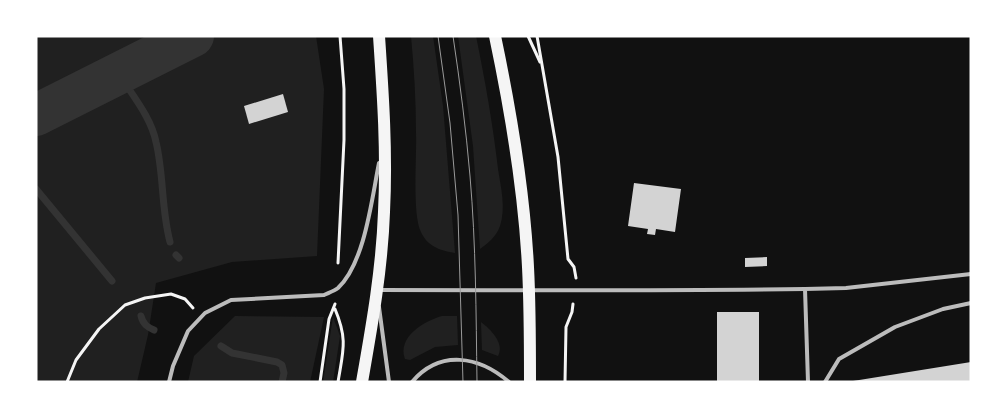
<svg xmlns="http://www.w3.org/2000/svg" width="1007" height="418" font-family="'Alegreya Sans',sans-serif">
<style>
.green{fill:#202020}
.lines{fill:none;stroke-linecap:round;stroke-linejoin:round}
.stream{stroke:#333;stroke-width:7}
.river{stroke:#333;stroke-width:42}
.building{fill:#d3d3d3}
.path{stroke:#f5f5f5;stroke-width:3}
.service{stroke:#bcbcbc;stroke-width:4}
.primary{stroke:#f5f5f5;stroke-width:12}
.tram{stroke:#9a9a9a;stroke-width:1}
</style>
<rect width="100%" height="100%" fill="#111"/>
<g class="green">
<path d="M 36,36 L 316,36 L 324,89 L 317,256 L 232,262 L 156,283 L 148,335 L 137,382 L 36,382 Z"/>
<path d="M 411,36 L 433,36 L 443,106 L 455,253 C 441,251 427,246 421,232 C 412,214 417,155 416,133 C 416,100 414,68 411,36 Z"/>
<path d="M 458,36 L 476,36 C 485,80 493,125 498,169 C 501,188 506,208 500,226 C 496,237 488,243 480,249 L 473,146 Z"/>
<path d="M 235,316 L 324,317 L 310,382 L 188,382 L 194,356 Z"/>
<path d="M 442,316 L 457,316 L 458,345 L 435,347 L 410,360 L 405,359 C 397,337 424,321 442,316 Z"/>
<path d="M 333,317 L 340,336 L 333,382 L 323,382 Z"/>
<path d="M 481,322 C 490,329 505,343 498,356 L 482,350 Z"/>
</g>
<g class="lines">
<g class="stream">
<path d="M 119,74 C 132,95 151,117 156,142 C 164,175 161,208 170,242"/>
<path d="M 36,189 L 112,281"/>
<path d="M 176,255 L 179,258"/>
<path d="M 141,316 C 143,324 147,327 154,330"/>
<path d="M 221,346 L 232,353 L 277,362 L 282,365 L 284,373 L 282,382"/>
</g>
<path class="river" d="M 36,115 L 193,36"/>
</g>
<g class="building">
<path d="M 283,94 L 288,112 L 249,124 L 244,106 Z"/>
<path d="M 634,183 L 681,189 L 675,232 L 656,229 L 655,235 L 647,234 L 648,229 L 628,226 Z"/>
<path d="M 767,257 L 767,266 L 745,267 L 745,258 Z"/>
<rect x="717" y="312" width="42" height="70"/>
<path d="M 971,362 L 971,382 L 853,382 L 853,381 Z"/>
</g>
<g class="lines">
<g class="path">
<path d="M 528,36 L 540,62"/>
<path d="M 537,36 L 558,157 L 568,259 L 574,267 L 576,278"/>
<path d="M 338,263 L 344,140 L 344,89 L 340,36"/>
<path d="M 335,309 C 348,340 343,351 338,382"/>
<path d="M 67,382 L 76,360 L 99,329 L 125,305 L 145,298 L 171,294 L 185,299 L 193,308"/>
<path d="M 320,382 L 329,319 L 335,304"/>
<path d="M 565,382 L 566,327 L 572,312 L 573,304"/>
</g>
<g class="service">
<path d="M 380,290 C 522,290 663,291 805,289"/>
<path d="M 379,307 L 389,382"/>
<path d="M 169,382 L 173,366 L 188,331 L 205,313 L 231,300 L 324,295 C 328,293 334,291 338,288 C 365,263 372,197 379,163"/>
<path d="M 412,382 C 440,349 479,356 509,382"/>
<path d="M 808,382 L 805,289 L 846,288 L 971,274"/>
<path d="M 825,382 L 839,359 L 895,327 L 943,309 L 971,303"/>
</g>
<g class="primary">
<path d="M 495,36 C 511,112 524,189 528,267 C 530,305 530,343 530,382"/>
<path d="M 362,382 C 372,325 382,269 384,212 C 387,153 383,95 379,36"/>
</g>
<g class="tram">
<path d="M 438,36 L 450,123 L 458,215 L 463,382"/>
<path d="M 453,36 C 460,83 466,129 470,176 C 476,245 476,313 477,382"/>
</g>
</g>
<rect width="1007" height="418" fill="none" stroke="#ffffff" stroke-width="75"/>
</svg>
